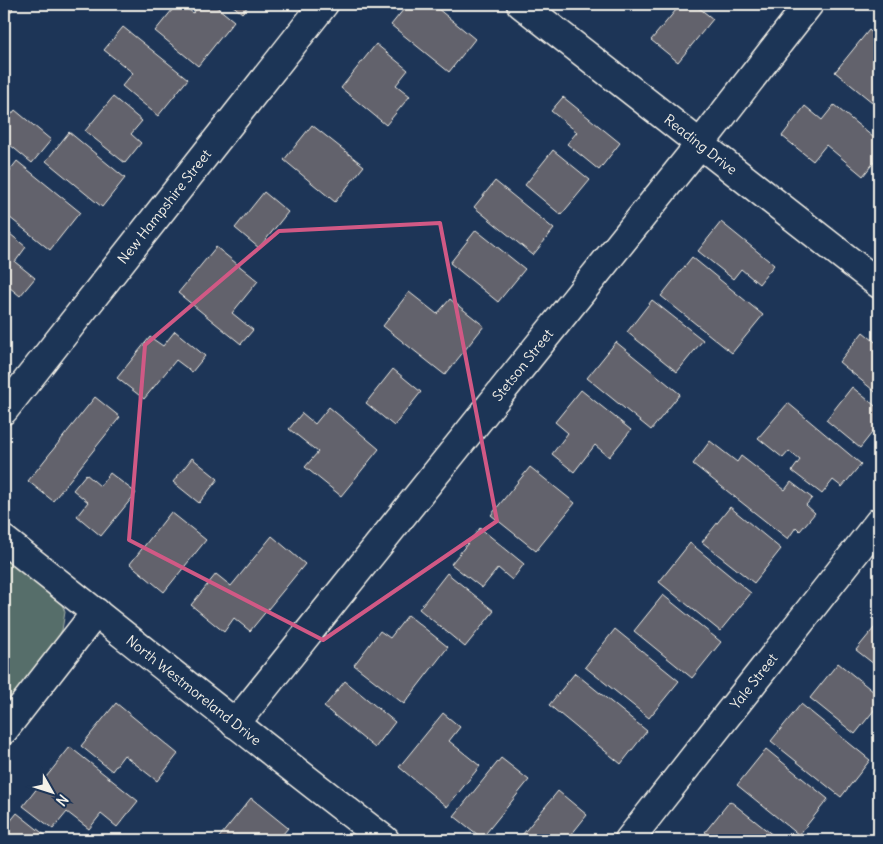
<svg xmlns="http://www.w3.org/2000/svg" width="883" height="844" font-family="Delius,sans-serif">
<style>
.green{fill:#566e6a;stroke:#a5b0a9}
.building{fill:#62626c;stroke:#f4f1e8}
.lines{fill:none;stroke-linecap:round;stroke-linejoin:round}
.minor-casing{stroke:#f4f1e8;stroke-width:31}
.minor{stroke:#1d3557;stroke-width:28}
.marked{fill:none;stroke:#d15985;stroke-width:4;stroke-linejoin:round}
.labels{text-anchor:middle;stroke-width:4;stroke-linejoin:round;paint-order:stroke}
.street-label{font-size:14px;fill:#f4f1e8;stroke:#1d3557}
</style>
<rect width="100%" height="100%" fill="#1d3557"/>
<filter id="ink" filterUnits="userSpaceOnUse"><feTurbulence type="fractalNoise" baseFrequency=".02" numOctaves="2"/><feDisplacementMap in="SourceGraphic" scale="10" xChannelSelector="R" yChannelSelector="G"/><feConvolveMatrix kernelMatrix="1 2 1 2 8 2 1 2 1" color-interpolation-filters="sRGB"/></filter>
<g filter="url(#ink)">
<path class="green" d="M 4,557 L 60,600 L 65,612 L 62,630 L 56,641 L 4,708 Z"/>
<g class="building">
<path d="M 4,4 L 7,4 L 13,9 L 4,20 Z"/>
<path d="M 177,4 L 181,4 L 193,13 L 201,4 L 213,4 L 234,21 L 198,66 L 155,31 Z"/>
<path d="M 231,4 L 250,4 L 242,13 Z"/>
<path d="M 408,4 L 432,4 L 475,39 L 449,72 L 391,25 Z"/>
<path d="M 681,4 L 694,4 L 713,19 L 678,62 L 651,40 Z"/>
<path d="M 123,27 L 188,79 L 158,116 L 122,86 L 133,73 L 104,50 Z"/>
<path d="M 869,30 L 879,39 L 879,93 L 872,102 L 835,72 Z"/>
<path d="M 376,44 L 408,70 L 396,85 L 410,96 L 386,125 L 341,88 Z"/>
<path d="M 113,97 L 142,121 L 131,134 L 141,143 L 125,163 L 85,131 Z"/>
<path d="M 563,97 L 620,143 L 599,170 L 567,144 L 577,132 L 551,111 Z"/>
<path d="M 834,105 L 879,142 L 879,156 L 863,176 L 826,145 L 813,161 L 782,136 L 805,106 L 822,120 Z"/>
<path d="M 15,110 L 51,140 L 32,163 L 4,140 L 4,124 Z"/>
<path d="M 312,125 L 364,166 L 335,202 L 284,160 Z"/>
<path d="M 69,132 L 125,178 L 102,207 L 46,161 Z"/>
<path d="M 553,150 L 590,180 L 561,215 L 525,185 Z"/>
<path d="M 17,161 L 80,212 L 50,250 L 4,213 L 4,178 Z"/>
<path d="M 495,181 L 554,229 L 533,255 L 474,207 Z"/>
<path d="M 264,192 L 288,212 L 259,248 L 235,228 Z"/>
<path d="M 721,222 L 774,265 L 759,284 L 741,269 L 733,279 L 698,251 Z"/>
<path d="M 4,229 L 26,247 L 15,262 L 35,278 L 20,296 L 4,283 Z"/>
<path d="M 476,230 L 525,269 L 498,302 L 450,263 Z"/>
<path d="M 216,247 L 258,281 L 232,313 L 253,330 L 241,344 L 178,293 Z"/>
<path d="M 692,257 L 763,315 L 732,353 L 661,296 Z"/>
<path d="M 409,292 L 437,314 L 450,299 L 484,326 L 445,375 L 383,326 Z"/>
<path d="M 652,300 L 703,340 L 677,372 L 627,332 Z"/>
<path d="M 175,331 L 205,356 L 192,372 L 176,360 L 144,399 L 117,378 L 150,337 L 163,346 Z"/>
<path d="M 863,332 L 879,345 L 879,395 L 839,362 Z"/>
<path d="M 616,342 L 680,394 L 651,430 L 587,378 Z"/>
<path d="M 393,369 L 421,392 L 394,426 L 366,403 Z"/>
<path d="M 852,387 L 879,409 L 879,424 L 860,448 L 826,420 Z"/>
<path d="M 581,390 L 631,430 L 609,457 L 595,445 L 574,472 L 552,454 L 568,433 L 555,422 Z"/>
<path d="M 95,397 L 120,417 L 53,501 L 28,481 Z"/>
<path d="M 788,403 L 861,464 L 842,487 L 833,480 L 822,494 L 792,471 L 800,460 L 789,451 L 783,458 L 758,438 Z"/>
<path d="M 329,407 L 379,449 L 341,496 L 305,467 L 318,452 L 289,429 L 302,413 L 315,424 Z"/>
<path d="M 710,441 L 737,462 L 741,456 L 785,490 L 791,482 L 812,498 L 806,505 L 815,513 L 800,531 L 796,527 L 788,539 L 693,464 Z"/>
<path d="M 192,458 L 218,479 L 199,503 L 173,482 Z"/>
<path d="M 530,467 L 575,503 L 536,551 L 491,515 Z"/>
<path d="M 110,473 L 136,493 L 101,536 L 77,516 L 88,502 L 73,490 L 86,474 L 100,486 Z"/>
<path d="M 730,507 L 781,549 L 754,583 L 702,542 Z"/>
<path d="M 171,512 L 206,540 L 164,592 L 130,564 Z"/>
<path d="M 480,528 L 524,564 L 512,580 L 498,568 L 482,588 L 451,564 Z"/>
<path d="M 272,536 L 305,564 L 250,631 L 234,618 L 224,632 L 191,605 L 216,574 L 231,586 Z"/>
<path d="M 690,543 L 751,593 L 720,631 L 659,582 Z"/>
<path d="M 447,573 L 494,611 L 465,647 L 419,609 Z"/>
<path d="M 663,595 L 721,642 L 692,678 L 634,631 Z"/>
<path d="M 408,615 L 448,647 L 404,704 L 354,665 L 380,631 L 390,638 Z"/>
<path d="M 879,622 L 879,668 L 856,650 Z"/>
<path d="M 615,629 L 679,681 L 649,718 L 585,667 Z"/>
<path d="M 838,663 L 879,696 L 879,704 L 855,734 L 810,698 Z"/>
<path d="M 575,673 L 647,731 L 621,764 L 549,705 Z"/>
<path d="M 345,681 L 395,722 L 375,748 L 324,707 Z"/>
<path d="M 116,703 L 178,754 L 157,781 L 124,755 L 112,771 L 81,746 Z"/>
<path d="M 801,704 L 870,760 L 841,797 L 771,741 Z"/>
<path d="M 443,713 L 460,727 L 449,741 L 480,766 L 447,807 L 399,767 Z"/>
<path d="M 70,747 L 138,801 L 117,827 L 101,814 L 89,829 L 67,812 L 53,829 L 23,806 Z"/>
<path d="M 766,749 L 828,799 L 799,835 L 737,785 Z"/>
<path d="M 501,758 L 529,780 L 482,838 L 454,816 Z"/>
<path d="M 558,791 L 587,815 L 567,840 L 518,840 Z"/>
<path d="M 251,798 L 288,828 L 278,840 L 217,840 Z"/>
<path d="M 730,801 L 779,840 L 715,840 L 705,832 Z"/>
<path d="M 17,813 L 51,840 L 4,840 L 4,829 Z"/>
</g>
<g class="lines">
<defs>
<g id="minor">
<path id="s1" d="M 521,4 L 879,284"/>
<path id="s2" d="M 4,410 L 324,4"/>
<path id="s3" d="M 4,540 C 131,640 257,742 385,840"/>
<path id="s4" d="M 235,724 L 700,144 L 809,4"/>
<path d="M 4,730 L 96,612"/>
<path id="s5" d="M 629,840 L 879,522"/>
</g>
</defs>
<use href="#minor" class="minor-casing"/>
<use href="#minor" class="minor"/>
</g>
</g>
<path class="marked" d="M 440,223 L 497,521 L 323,640 L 129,540 L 145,345 L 279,231 Z"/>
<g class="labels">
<g class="street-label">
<text dy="5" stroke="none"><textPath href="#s1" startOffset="228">Reading Drive</textPath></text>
<text dy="5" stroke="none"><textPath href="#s2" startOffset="259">New Hampshire Street</textPath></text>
<text dy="5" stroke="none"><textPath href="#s4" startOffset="460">Stetson Street</textPath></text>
<text dy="5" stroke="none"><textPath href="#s5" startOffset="202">Yale Street</textPath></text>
<text dy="5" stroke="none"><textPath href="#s3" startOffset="242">North Westmoreland Drive</textPath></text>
</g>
</g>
<rect width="883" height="844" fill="none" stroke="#1d3557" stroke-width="20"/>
<rect x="10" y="10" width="863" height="824" fill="none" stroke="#f4f1e8" stroke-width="2" filter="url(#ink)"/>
<g transform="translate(52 792) rotate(129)" stroke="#1d3557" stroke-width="4" paint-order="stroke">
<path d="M0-4L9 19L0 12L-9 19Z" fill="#f4f1e8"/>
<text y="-8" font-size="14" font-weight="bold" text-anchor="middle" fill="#f4f1e8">N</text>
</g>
</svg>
